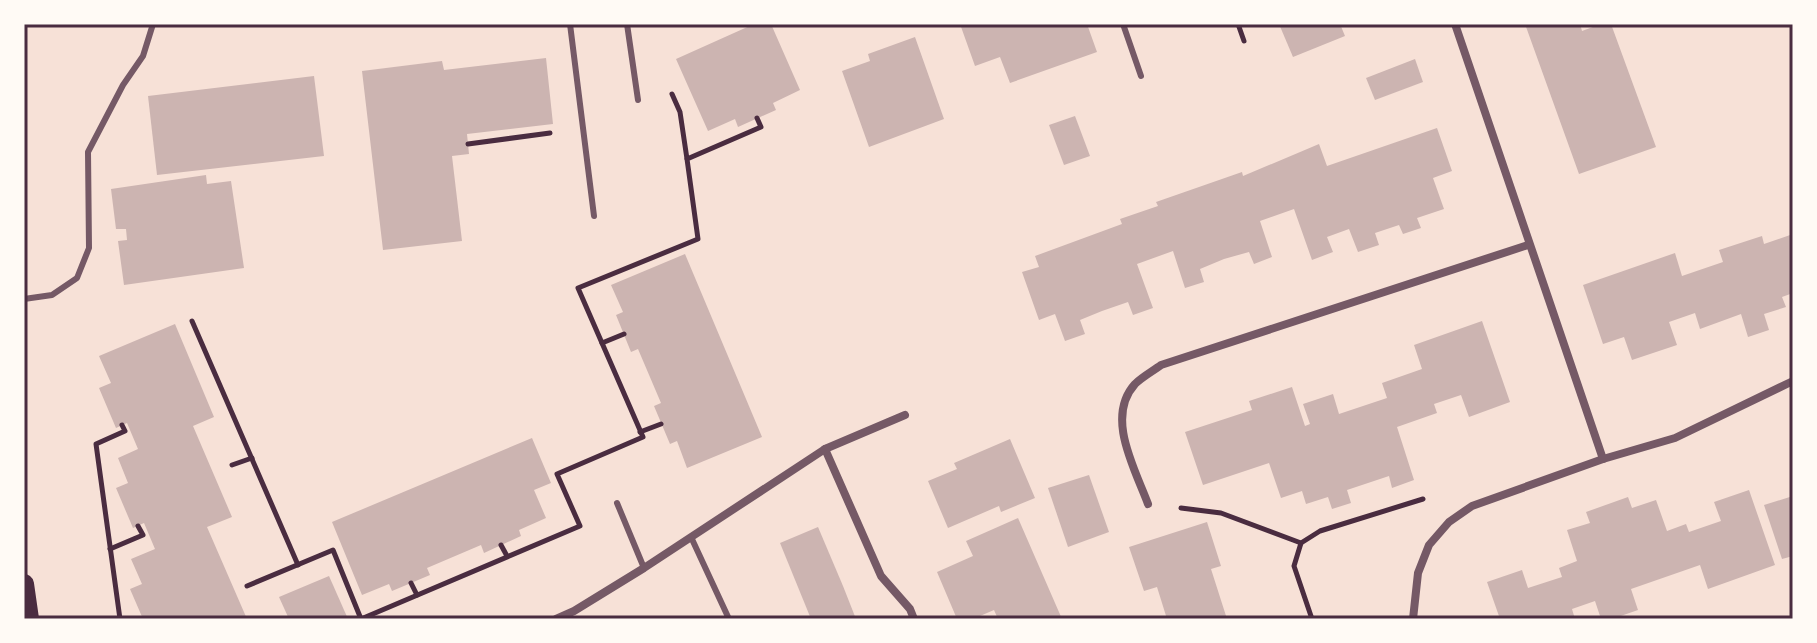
<svg xmlns="http://www.w3.org/2000/svg" width="1817" height="643" font-family="'Golos Text',sans-serif">
<style>
.building{fill:#ccb4b1}
.lines{fill:none;stroke-linecap:round;stroke-linejoin:round}
.path{stroke:#4a2c40;stroke-width:5}
.service{stroke:#755966;stroke-width:6}
.minor{stroke:#755966;stroke-width:8}
.primary{stroke:#4a2c40;stroke-width:20}
.neatline{fill:none;stroke:#4a2c40;stroke-width:3}
</style>
<rect width="100%" height="100%" fill="#f7e1d7"/>
<g class="building">
<path d="M 754,24 L 771,24 L 800,90 L 773,103 L 776,110 L 738,127 L 735,119 L 708,131 L 676,59 Z"/>
<path d="M 960,24 L 1087,24 L 1097,52 L 1010,83 L 1000,57 L 975,66 Z"/>
<path d="M 1279,24 L 1340,24 L 1345,36 L 1293,57 Z"/>
<path d="M 1525,24 L 1580,24 L 1582,31 L 1601,24 L 1611,24 L 1656,147 L 1579,174 Z"/>
<path d="M 915,37 L 944,119 L 869,147 L 842,71 L 870,61 L 868,54 Z"/>
<path d="M 546,58 L 553,124 L 467,134 L 469,154 L 452,156 L 462,241 L 383,250 L 362,71 L 442,61 L 444,70 Z"/>
<path d="M 1415,59 L 1423,82 L 1375,100 L 1366,78 Z"/>
<path d="M 314,76 L 324,156 L 157,175 L 148,96 Z"/>
<path d="M 1075,116 L 1090,156 L 1064,165 L 1049,125 Z"/>
<path d="M 1437,128 L 1452,171 L 1433,178 L 1444,209 L 1417,218 L 1421,228 L 1403,234 L 1399,225 L 1375,233 L 1379,245 L 1358,252 L 1349,229 L 1327,237 L 1333,252 L 1312,260 L 1294,209 L 1260,221 L 1272,257 L 1254,264 L 1249,252 L 1224,259 L 1200,269 L 1204,282 L 1185,288 L 1173,251 L 1137,264 L 1153,308 L 1133,315 L 1128,302 L 1102,311 L 1080,320 L 1085,334 L 1065,341 L 1055,314 L 1039,320 L 1022,272 L 1039,267 L 1035,256 L 1122,224 L 1120,219 L 1158,206 L 1156,202 L 1242,172 L 1243,176 L 1319,144 L 1327,166 Z"/>
<path d="M 206,175 L 207,184 L 231,181 L 244,268 L 124,285 L 118,241 L 127,240 L 126,229 L 116,229 L 111,189 Z"/>
<path d="M 1793,234 L 1793,293 L 1782,297 L 1786,307 L 1764,314 L 1769,330 L 1748,337 L 1741,314 L 1700,329 L 1695,313 L 1669,322 L 1677,345 L 1632,360 L 1624,337 L 1603,344 L 1583,285 L 1675,253 L 1682,276 L 1723,262 L 1719,250 L 1762,236 L 1764,244 Z"/>
<path d="M 685,254 L 762,437 L 687,468 L 677,441 L 670,444 L 654,406 L 661,403 L 638,349 L 631,352 L 616,315 L 623,312 L 611,285 Z"/>
<path d="M 1482,321 L 1510,402 L 1469,417 L 1461,395 L 1434,404 L 1437,413 L 1397,427 L 1414,480 L 1392,488 L 1389,476 L 1347,490 L 1351,503 L 1332,509 L 1328,497 L 1306,504 L 1302,491 L 1281,498 L 1269,463 L 1203,485 L 1185,432 L 1252,410 L 1249,401 L 1292,387 L 1305,426 L 1310,424 L 1303,404 L 1333,394 L 1339,414 L 1387,398 L 1382,383 L 1422,369 L 1414,345 Z"/>
<path d="M 175,324 L 214,417 L 193,426 L 232,517 L 207,527 L 247,619 L 143,619 L 130,589 L 142,584 L 131,559 L 155,549 L 144,523 L 133,528 L 116,488 L 128,483 L 118,458 L 138,449 L 127,423 L 116,428 L 99,388 L 111,383 L 99,356 Z"/>
<path d="M 532,438 L 551,483 L 534,490 L 546,518 L 519,530 L 521,536 L 484,553 L 481,545 L 427,568 L 430,575 L 392,591 L 389,584 L 362,595 L 332,522 Z"/>
<path d="M 1010,439 L 1035,498 L 1001,512 L 999,506 L 948,528 L 928,481 L 957,469 L 954,463 Z"/>
<path d="M 1089,475 L 1109,532 L 1068,547 L 1048,488 Z"/>
<path d="M 1749,490 L 1775,565 L 1708,589 L 1700,565 L 1631,589 L 1638,610 L 1612,619 L 1601,619 L 1595,601 L 1572,609 L 1575,619 L 1500,619 L 1487,582 L 1522,570 L 1528,588 L 1562,577 L 1559,568 L 1577,561 L 1567,530 L 1590,523 L 1586,512 L 1628,497 L 1632,508 L 1656,500 L 1667,531 L 1686,524 L 1689,532 L 1721,521 L 1714,502 Z"/>
<path d="M 1793,496 L 1793,556 L 1782,559 L 1764,505 Z"/>
<path d="M 1018,518 L 1062,619 L 998,619 L 994,610 L 973,619 L 957,619 L 937,572 L 973,556 L 966,541 Z"/>
<path d="M 1207,522 L 1221,566 L 1211,569 L 1227,619 L 1167,619 L 1157,587 L 1144,591 L 1129,547 Z"/>
<path d="M 818,527 L 843,586 L 856,619 L 811,619 L 780,543 Z"/>
<path d="M 329,576 L 348,619 L 289,619 L 279,597 Z"/>
</g>
<g class="lines">
<g class="path">
<path d="M 1238,24 L 1244,41"/>
<path d="M 672,94 L 680,112 L 687,159"/>
<path d="M 468,144 L 550,133"/>
<path d="M 192,321 L 298,565"/>
<path d="M 602,343 L 624,334"/>
<path d="M 640,432 L 661,424"/>
<path d="M 232,465 L 252,458"/>
<path d="M 1181,508 L 1221,513 L 1301,543"/>
<path d="M 501,545 L 507,556"/>
<path d="M 110,549 L 143,535 L 138,526"/>
<path d="M 411,583 L 417,595"/>
<path d="M 247,586 L 333,550 L 361,619"/>
<path d="M 120,619 L 96,444 L 125,431 L 122,425"/>
<path d="M 361,619 L 580,526 L 557,474 L 643,437 L 578,288 L 698,239 L 687,159 L 761,127 L 757,118"/>
<path d="M 1312,619 L 1294,566 L 1301,543 L 1320,531 L 1423,499"/>
</g>
<g class="service">
<path d="M 570,24 L 594,216"/>
<path d="M 627,24 L 638,100"/>
<path d="M 1123,24 L 1141,76"/>
<path d="M 24,299 L 52,295 L 77,278 L 89,248 L 88,152 L 123,85 L 143,56 L 153,24"/>
<path d="M 617,503 L 644,568"/>
<path d="M 691,537 L 729,619"/>
</g>
<g class="minor">
<path d="M 1455,24 L 1603,459"/>
<path d="M 825,449 L 881,576 L 910,609 L 914,619"/>
<path d="M 1148,504 C 1135,469 1105,417 1135,384 C 1142,377 1153,371 1161,365 L 1528,245"/>
<path d="M 556,619 L 574,611 L 644,568 L 825,449 L 905,415"/>
<path d="M 1413,619 L 1418,573 L 1429,545 L 1449,522 L 1472,506 L 1603,459 L 1675,438 L 1793,381"/>
</g>
<path class="primary" d="M 24,584 L 29,619"/>
</g>
<rect width="1817" height="643" fill="none" stroke="#fffaf5" stroke-width="52"/>
<rect x="26" y="26" width="1765" height="591" class="neatline"/>
</svg>
